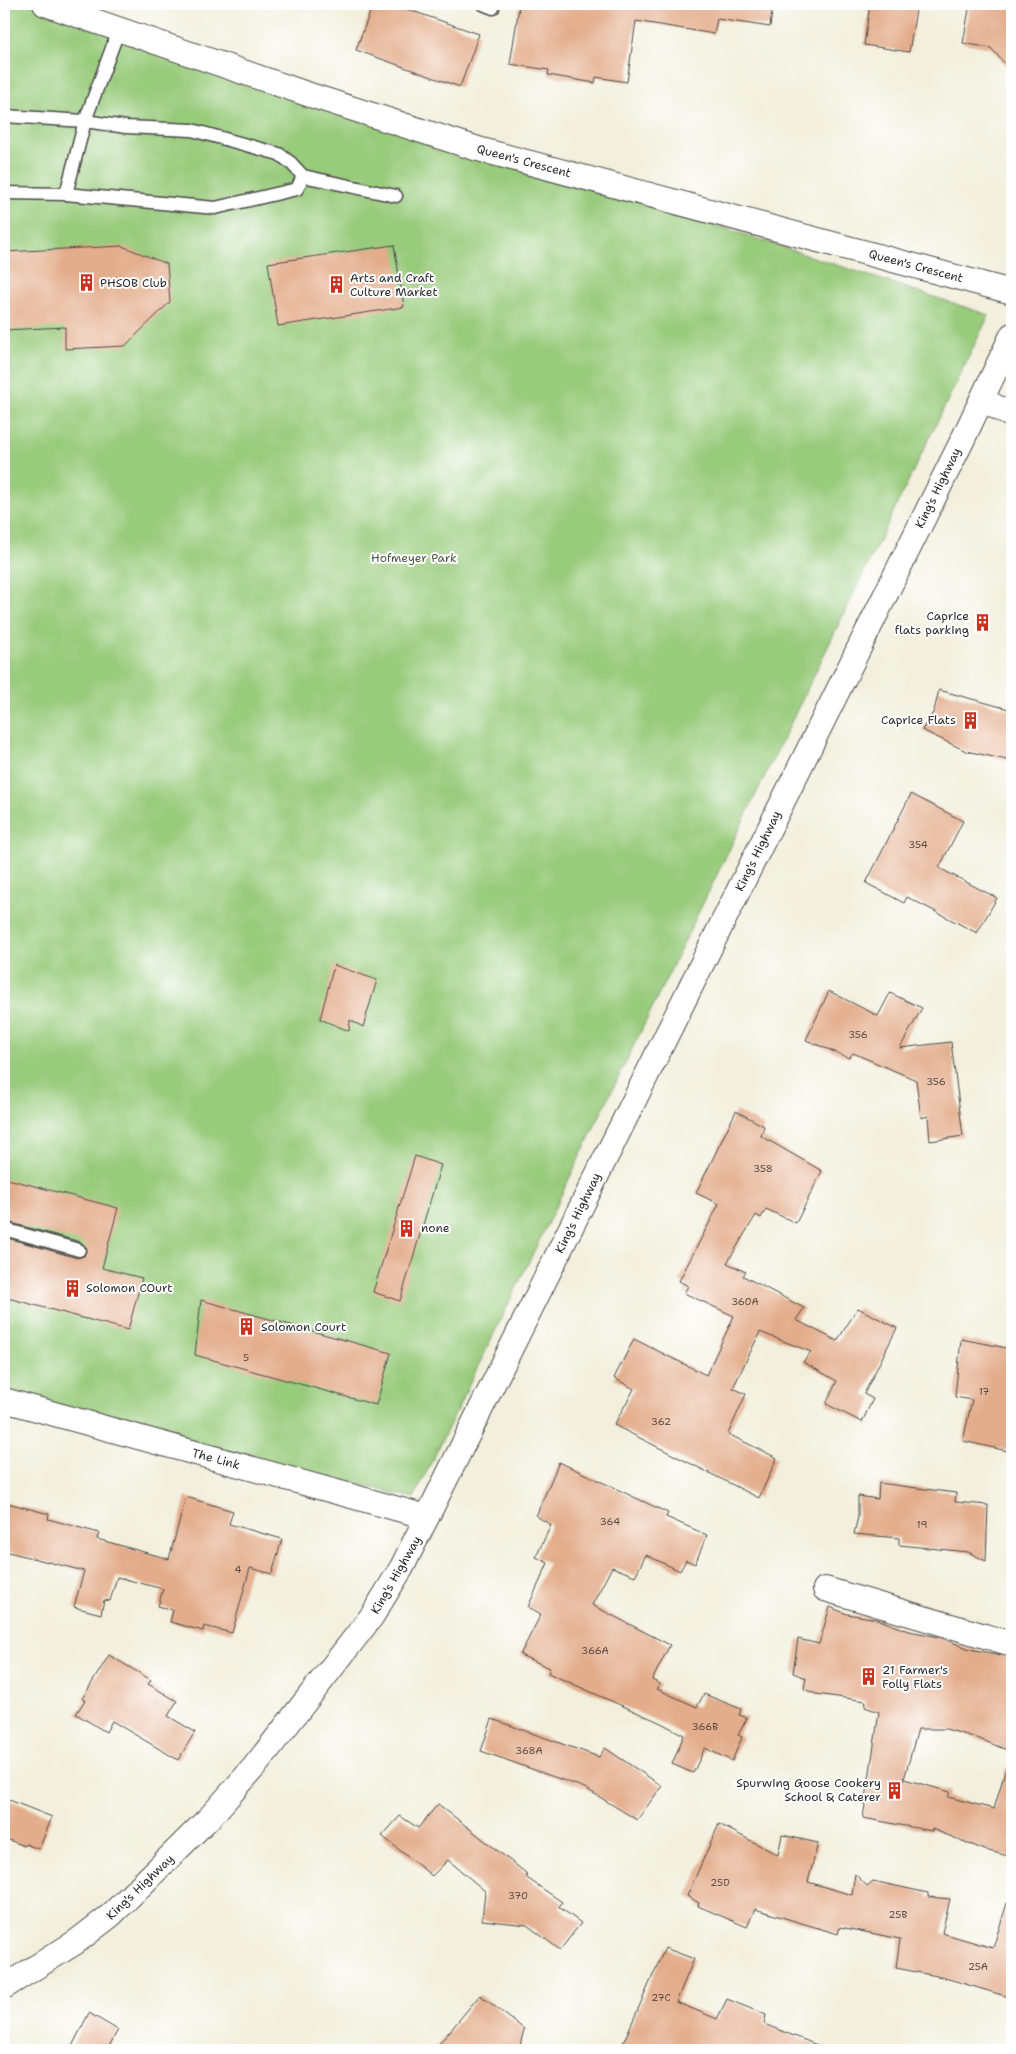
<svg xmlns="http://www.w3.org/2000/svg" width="1016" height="2054" font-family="'Shantell Sans',sans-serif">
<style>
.green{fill:#99cb7b;stroke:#627b53}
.building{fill:#e3ac8a}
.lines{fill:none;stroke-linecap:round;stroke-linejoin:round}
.service-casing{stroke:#494846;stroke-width:15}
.minor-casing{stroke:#494846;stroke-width:26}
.service{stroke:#fff;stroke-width:12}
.minor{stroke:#fff;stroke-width:24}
.labels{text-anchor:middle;stroke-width:4;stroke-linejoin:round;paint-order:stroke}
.number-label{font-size:10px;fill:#594b43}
.street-label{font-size:12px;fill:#2b2b2b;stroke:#fff}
.poi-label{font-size:12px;fill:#2b2b2b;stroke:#fff;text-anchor:start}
.park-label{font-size:12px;fill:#4c5b43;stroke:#fff}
</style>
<rect width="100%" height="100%" fill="#fff"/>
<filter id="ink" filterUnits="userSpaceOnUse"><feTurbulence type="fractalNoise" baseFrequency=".02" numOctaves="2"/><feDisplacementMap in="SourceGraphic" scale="10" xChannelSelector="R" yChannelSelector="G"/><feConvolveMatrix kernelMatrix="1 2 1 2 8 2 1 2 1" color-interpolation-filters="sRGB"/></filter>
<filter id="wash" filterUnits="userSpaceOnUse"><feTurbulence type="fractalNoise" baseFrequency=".0096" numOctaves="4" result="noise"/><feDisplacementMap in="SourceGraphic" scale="20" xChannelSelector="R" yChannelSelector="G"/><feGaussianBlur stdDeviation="1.12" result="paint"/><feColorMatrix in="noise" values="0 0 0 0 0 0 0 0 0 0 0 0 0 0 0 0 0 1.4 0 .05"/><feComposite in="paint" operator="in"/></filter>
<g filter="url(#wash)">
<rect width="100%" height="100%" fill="#f2efdc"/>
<path class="green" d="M 4,4 L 43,4 L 989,315 L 414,1498 L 4,1397 Z"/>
<g id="blocks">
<g class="building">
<path d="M 373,4 L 392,4 L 479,34 L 460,87 L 356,50 Z"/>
<path d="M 525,4 L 773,4 L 770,27 L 717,19 L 714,34 L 636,21 L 627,82 L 596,77 L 595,83 L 548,75 L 549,70 L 510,64 L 519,7 L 525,7 Z"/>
<path d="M 870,4 L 917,4 L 909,52 L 864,45 Z"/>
<path d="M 970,4 L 1012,4 L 1012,72 L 991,48 L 963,43 Z"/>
<path d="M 394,245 L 404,307 L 278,326 L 268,263 Z"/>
<path d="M 122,246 L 167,264 L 170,302 L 125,346 L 65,349 L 65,327 L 4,330 L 4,252 Z"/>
<path d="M 939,690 L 1012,710 L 1012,761 L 966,751 L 922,730 L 934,711 Z"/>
<path d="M 911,794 L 963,821 L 939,868 L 997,898 L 977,933 L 907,897 L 904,903 L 866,883 Z"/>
<path d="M 334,965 L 377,980 L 363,1027 L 350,1020 L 349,1031 L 320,1019 Z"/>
<path d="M 829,991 L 878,1016 L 890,993 L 922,1008 L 900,1048 L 951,1042 L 963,1136 L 930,1141 L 928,1116 L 921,1118 L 916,1080 L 853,1053 L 849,1058 L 806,1040 Z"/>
<path d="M 736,1111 L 764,1126 L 761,1136 L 822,1171 L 796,1223 L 766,1209 L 761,1218 L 756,1215 L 727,1263 L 746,1272 L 743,1276 L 804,1308 L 796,1320 L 837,1341 L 858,1308 L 897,1328 L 864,1394 L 873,1399 L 862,1422 L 826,1404 L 837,1381 L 803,1362 L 811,1352 L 760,1332 L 733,1388 L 746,1394 L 728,1434 L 777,1458 L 759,1498 L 614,1425 L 634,1389 L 614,1378 L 634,1339 L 706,1375 L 734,1316 L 684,1293 L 688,1286 L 679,1281 L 719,1204 L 696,1193 Z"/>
<path d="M 415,1156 L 441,1165 L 400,1301 L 373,1292 Z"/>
<path d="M 4,1178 L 118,1208 L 102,1268 L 142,1278 L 128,1330 L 4,1297 L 4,1237 L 77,1258 L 84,1256 L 87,1248 L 81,1242 L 4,1221 Z"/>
<path d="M 201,1300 L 391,1353 L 376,1405 L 195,1355 Z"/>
<path d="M 961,1339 L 1012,1349 L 1012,1452 L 963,1441 L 972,1400 L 955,1397 Z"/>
<path d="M 559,1462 L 668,1513 L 666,1517 L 707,1535 L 695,1564 L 686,1560 L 680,1571 L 646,1555 L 635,1576 L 612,1567 L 592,1605 L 670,1645 L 652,1680 L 660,1684 L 657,1689 L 697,1707 L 704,1694 L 741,1709 L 739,1715 L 747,1718 L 738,1735 L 742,1737 L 732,1761 L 705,1748 L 693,1773 L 672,1764 L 684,1735 L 659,1722 L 548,1673 L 550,1668 L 520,1655 L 541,1614 L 528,1607 L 548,1563 L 536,1557 L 551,1525 L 536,1516 Z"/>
<path d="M 879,1483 L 956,1493 L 955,1502 L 988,1505 L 986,1561 L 968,1552 L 899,1545 L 899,1538 L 854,1534 L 858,1517 L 858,1496 L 878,1499 Z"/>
<path d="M 186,1497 L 233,1511 L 229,1524 L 282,1539 L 272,1574 L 250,1568 L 232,1633 L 204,1626 L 203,1631 L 170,1622 L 173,1610 L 158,1606 L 163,1589 L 117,1577 L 110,1601 L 104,1600 L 101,1614 L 74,1607 L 84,1571 L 4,1551 L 4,1502 L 49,1514 L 48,1519 L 99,1533 L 97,1539 L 169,1559 Z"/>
<path d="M 830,1607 L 847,1614 L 877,1619 L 909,1631 L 939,1637 L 970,1649 L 1012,1657 L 1012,1734 L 1007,1750 L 977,1738 L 946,1729 L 918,1729 L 904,1779 L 950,1792 L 948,1797 L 994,1809 L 1006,1768 L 1012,1769 L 1012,1857 L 985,1850 L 932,1829 L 932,1831 L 863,1818 L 879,1712 L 865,1707 L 866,1701 L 816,1694 L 804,1689 L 806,1678 L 793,1673 L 798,1639 L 819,1644 Z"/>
<path d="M 109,1655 L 151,1680 L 148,1684 L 177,1701 L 168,1716 L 195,1732 L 178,1760 L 112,1721 L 106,1732 L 76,1714 L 85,1700 L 82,1699 Z"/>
<path d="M 492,1719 L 599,1757 L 605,1748 L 662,1786 L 637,1820 L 585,1788 L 481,1751 Z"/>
<path d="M 4,1798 L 52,1817 L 39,1849 L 25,1844 L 24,1846 L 4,1838 Z"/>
<path d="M 438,1804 L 526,1873 L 527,1878 L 562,1902 L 559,1907 L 581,1923 L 560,1950 L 527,1925 L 482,1920 L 485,1891 L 448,1860 L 432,1876 L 382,1836 L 400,1816 L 418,1828 Z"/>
<path d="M 719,1824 L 778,1855 L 782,1835 L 818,1843 L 808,1882 L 852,1895 L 855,1874 L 867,1886 L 873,1881 L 928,1893 L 928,1897 L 950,1899 L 942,1933 L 993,1948 L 1007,1903 L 1012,1904 L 1012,1998 L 942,1977 L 896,1968 L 900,1939 L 840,1927 L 838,1934 L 755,1909 L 747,1927 L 698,1906 L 699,1903 L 687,1896 Z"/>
<path d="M 665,1948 L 694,1959 L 676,2002 L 717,2019 L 727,1999 L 766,2015 L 764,2024 L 827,2049 L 826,2050 L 620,2050 Z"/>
<path d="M 480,1995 L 524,2029 L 519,2050 L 434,2050 Z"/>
<path d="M 89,2013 L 118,2030 L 107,2050 L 70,2050 Z"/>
</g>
</g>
</g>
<g filter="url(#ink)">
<use href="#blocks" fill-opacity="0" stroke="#494846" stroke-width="1"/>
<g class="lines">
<defs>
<g id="service">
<path d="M 483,4 L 493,8"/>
<path d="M 4,116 L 85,121 L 126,127 L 192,130 L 279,154 L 291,163 L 303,176 L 297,189 L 215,208 L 66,194 L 4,193"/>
<path d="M 303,176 L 396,196"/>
<path d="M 66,194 L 85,121 L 119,29"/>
<path d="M 4,1229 L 79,1250"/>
</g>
<g id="minor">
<path d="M 45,4 L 310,95 L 478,149 L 1012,292"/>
<path d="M 982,399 L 1012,416"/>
<path d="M 4,1400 L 427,1517"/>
<path d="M 825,1589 L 1012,1644"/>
<path d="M 4,1987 L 76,1942 L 111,1915 L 211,1816 L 255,1766 L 372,1616 L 402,1567 L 427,1517 L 963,439 L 1012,335"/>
</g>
</defs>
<use href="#service" class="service-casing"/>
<use href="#minor" class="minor-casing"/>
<use href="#service" class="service"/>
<use href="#minor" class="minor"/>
</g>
</g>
<defs>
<symbol id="building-bare" viewBox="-9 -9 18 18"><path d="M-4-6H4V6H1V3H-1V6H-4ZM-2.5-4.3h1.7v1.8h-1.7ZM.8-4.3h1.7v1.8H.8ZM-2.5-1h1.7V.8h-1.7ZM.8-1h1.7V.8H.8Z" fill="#c8321e" stroke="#fff" stroke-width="2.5" paint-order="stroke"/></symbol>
</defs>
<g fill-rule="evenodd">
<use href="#building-bare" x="74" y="270" width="25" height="25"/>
<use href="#building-bare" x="324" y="272" width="25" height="25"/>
<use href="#building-bare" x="970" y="610" width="25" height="25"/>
<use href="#building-bare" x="958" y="708" width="25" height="25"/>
<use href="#building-bare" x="394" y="1216" width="25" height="25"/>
<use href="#building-bare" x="60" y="1276" width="25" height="25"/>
<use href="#building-bare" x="234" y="1314" width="25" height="25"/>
<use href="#building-bare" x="856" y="1664" width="25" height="25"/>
<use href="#building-bare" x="882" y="1778" width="25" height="25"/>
</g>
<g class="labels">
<g class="number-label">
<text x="918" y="848">354</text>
<text x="858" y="1038">356</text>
<text x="936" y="1085">356</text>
<text x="763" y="1172">358</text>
<text x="745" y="1305">360A</text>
<text x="246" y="1361">5</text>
<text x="984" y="1395">17</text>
<text x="661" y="1425">362</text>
<text x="610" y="1525">364</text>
<text x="922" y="1528">19</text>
<text x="238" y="1573">4</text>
<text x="595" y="1654">366A</text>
<text x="705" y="1730">366B</text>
<text x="529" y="1754">368A</text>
<text x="720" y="1886">25D</text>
<text x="518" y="1899">370</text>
<text x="898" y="1918">25B</text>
<text x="978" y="1970">25A</text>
<text x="661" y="2001">27C</text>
</g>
<g class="street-label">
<text transform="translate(524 161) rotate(15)" y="4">Queen's Crescent</text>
<text transform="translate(916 266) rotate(15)" y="4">Queen's Crescent</text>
<text transform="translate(938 488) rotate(-64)" y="4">King's Highway</text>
<text transform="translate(758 851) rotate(-64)" y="4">King's Highway</text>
<text transform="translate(578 1213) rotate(-64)" y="4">King's Highway</text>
<text transform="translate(216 1459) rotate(15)" y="4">The Link</text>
<text transform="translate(396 1575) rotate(-60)" y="4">King's Highway</text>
<text transform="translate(140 1887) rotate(-44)" y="4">King's Highway</text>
</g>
<g class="poi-label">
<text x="350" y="282">Arts and Craft<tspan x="350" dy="14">Culture Market</tspan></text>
<text x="100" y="287">PHSOB Club</text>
<text x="969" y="620" text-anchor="end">Caprice<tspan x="969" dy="14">flats parking</tspan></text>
<text x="956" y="724" text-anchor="end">Caprice Flats</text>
<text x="421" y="1232">none</text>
<text x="86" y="1292">Solomon COurt</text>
<text x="261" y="1331">Solomon Court</text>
<text x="882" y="1674">21 Farmer's<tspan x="882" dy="14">Folly Flats</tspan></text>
<text x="881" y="1787" text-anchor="end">Spurwing Goose Cookery<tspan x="881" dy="14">School &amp; Caterer</tspan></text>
</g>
<g class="park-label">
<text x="414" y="562">Hofmeyer Park</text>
</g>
</g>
<rect width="1016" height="2054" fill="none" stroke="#fff" stroke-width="20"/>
</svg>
